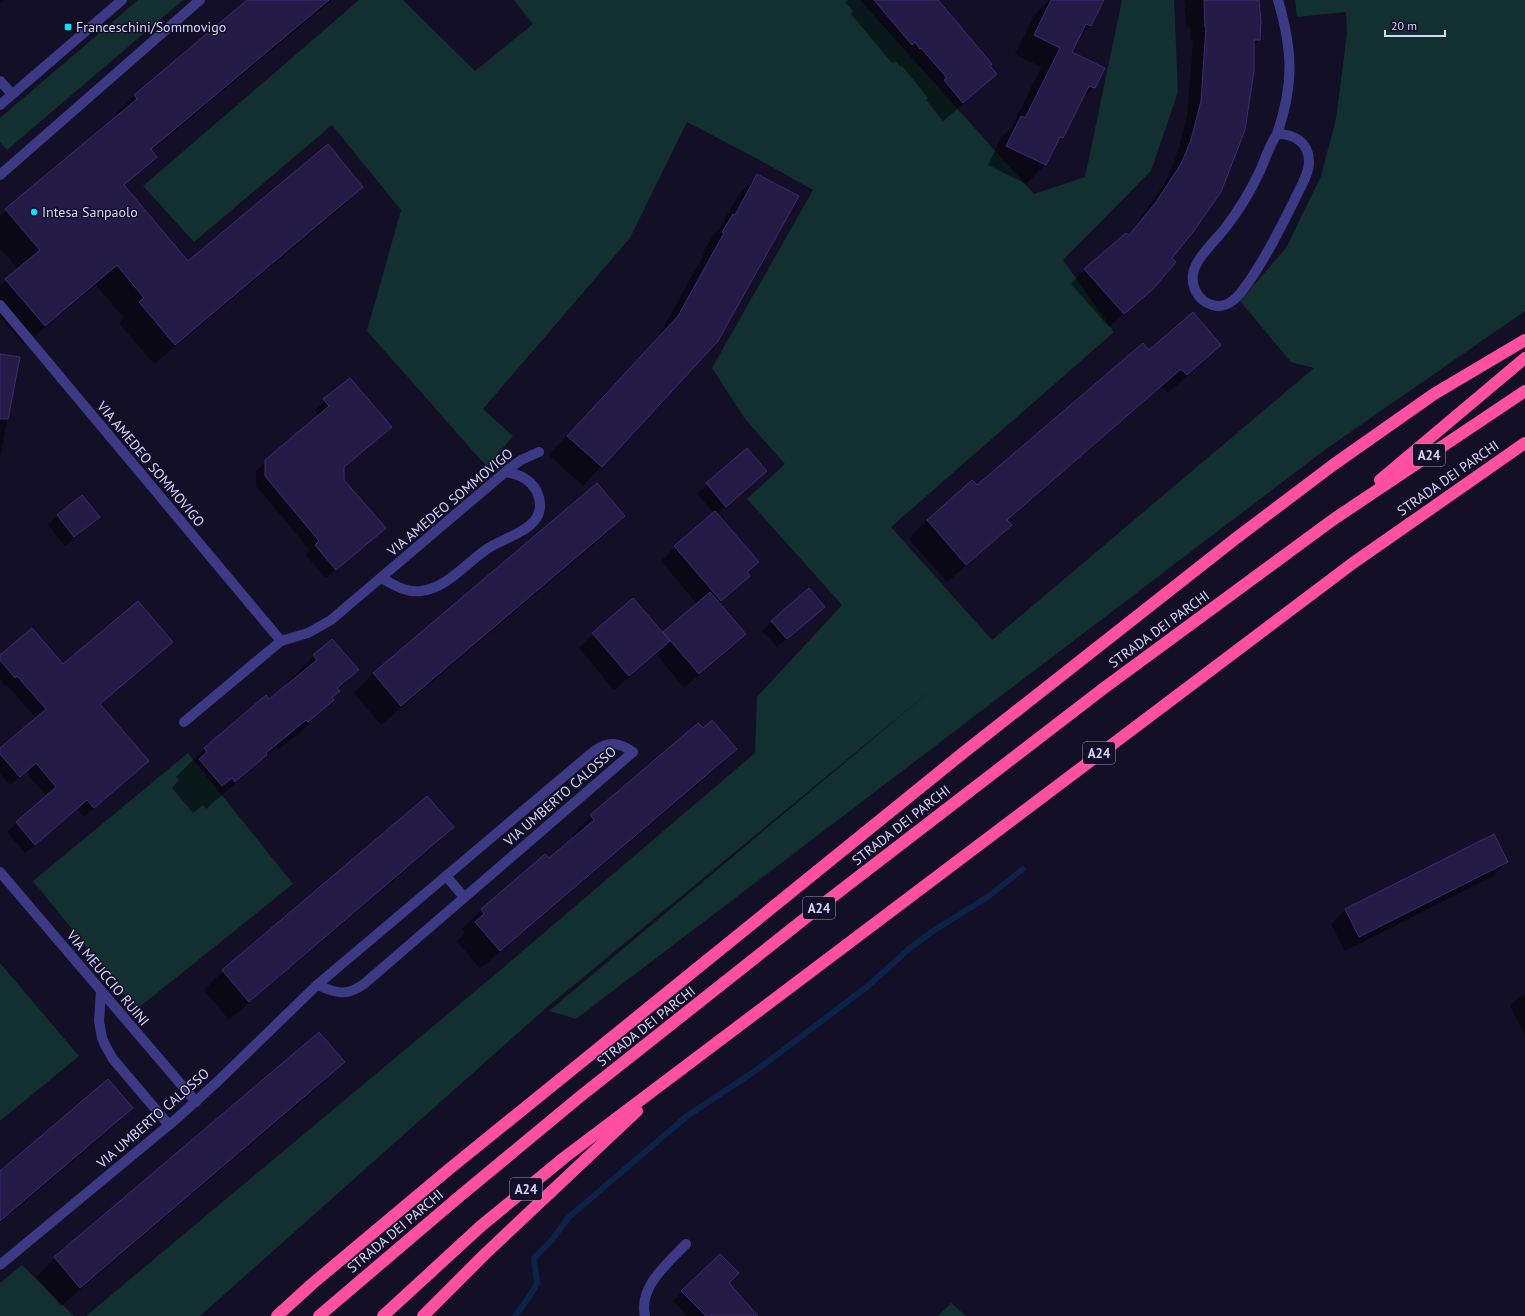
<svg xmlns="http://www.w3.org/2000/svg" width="1525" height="1316" font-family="'PT Sans',sans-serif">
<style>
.green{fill:#12302f}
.shadow{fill:#0007}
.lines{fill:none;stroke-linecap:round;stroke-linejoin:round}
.stream{stroke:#0c2248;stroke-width:6}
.building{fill:#241b47;stroke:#3b2d73}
.minor{stroke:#3d3a85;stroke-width:10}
.motorway{stroke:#ff4fa3;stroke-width:12}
.poi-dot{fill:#00e5ff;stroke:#130f26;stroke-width:1.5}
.labels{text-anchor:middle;stroke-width:3;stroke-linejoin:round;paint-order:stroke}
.shield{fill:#130f26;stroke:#9e99be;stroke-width:1}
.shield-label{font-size:13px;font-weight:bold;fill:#d9d4ff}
.poi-label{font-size:14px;fill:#d9d4ff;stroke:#130f26;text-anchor:start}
.street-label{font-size:14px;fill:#d9d4ff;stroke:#130f26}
</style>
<rect width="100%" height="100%" fill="#130f26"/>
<g class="green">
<path d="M 138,0 L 183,0 L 7,150 L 0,142 L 0,118 Z"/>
<path d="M 359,0 L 403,0 L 475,71 L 533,24 L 514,0 L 860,0 L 1034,194 L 1085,177 L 1122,0 L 1174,0 L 1178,92 L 1151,171 L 1063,260 L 1114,332 L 891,527 L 992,640 L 1314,368 L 1291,362 L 1240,301 L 1286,248 L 1321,176 L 1336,119 L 1347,33 L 1346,12 L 1297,17 L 1295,0 L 1525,0 L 1525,311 L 1326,449 L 576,1019 L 549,1011 L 936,686 L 546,1008 L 200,1316 L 86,1316 L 504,967 L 755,753 L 757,697 L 842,605 L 747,499 L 785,464 L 745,419 L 712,368 L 813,190 L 754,157 L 687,122 L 630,238 L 483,409 L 513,436 L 487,467 L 367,331 L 401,210 L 332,125 L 194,242 L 143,186 Z"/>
<path d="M 188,753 L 293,884 L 137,1009 L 33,881 Z"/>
<path d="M 0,963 L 79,1056 L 0,1121 Z"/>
<path d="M 22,1265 L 74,1316 L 0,1316 L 0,1283 Z"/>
<path d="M 951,1303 L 966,1316 L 938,1316 Z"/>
</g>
<g class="shadow">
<path d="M 0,0 L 5,0 L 0,4 Z"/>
<path d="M 249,0 L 332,0 L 151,151 L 156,156 L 124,187 L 188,263 L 362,187 L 342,207 L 154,364 L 119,323 L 124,318 L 96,285 L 24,345 L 0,317 L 0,286 L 18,269 L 0,248 L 0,216 L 116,118 L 114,116 L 134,96 Z"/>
<path d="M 847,0 L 936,0 L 995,74 L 976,93 L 943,121 L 926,100 L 928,98 L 902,66 L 901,67 L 895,61 L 892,63 L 851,14 L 853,11 L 845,2 Z"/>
<path d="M 1049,0 L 1092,0 L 1090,26 L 1079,37 L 1071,53 L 1094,87 L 1081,100 L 1062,138 L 1055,146 L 1045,165 L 1026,184 L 988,165 L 1002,136 L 1012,127 L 1041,67 L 1015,54 L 1034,16 Z"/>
<path d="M 1184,0 L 1258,0 L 1259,40 L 1253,46 L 1170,258 L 1152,288 L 1109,327 L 1071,284 L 1085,269 L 1131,231 L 1165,183 L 1177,155 L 1187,116 L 1193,41 L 1191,41 L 1190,27 L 1187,28 Z"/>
<path d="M 758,175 L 717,341 L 583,486 L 549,455 L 659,336 L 705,252 L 704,251 L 714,234 L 720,228 L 739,194 Z"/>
<path d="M 1220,345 L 1202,363 L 1168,393 L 1162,386 L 1007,521 L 1010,525 L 992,543 L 947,582 L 909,539 L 927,520 L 977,487 L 1149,351 Z"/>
<path d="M 0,355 L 18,358 L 0,459 Z"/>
<path d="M 350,379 L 381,436 L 343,468 L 342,481 L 384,528 L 326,578 L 306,555 L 310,550 L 256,486 L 256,471 L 320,416 L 315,410 Z"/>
<path d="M 747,450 L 766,471 L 716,515 L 757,562 L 747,573 L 749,576 L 719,604 L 745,634 L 730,649 L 684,688 L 656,654 L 614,690 L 579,648 L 593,634 L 662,634 L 697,604 L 661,561 L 675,547 L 714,513 L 697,494 Z"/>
<path d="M 596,485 L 624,516 L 605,535 L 381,725 L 354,693 L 373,674 Z"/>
<path d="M 57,515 L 99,517 L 89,526 L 65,546 L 48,525 Z"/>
<path d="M 814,616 L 777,647 L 762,631 L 772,621 Z"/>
<path d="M 172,642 L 99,705 L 147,761 L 84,817 L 77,809 L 25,853 L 7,832 L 47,797 L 26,772 L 10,785 L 0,774 L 0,749 L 36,718 L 7,685 L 5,686 L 0,680 L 0,657 L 63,666 Z"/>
<path d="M 314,656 L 358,670 L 338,690 L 331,698 L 332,700 L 305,728 L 279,749 L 277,747 L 206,809 L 203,805 L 193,813 L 172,788 L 179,780 L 176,777 L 204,749 L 266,696 L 269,701 L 287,686 L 286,684 Z"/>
<path d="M 698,724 L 703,729 L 736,749 L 717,768 L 480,969 L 457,941 L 465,933 L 462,929 L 481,910 L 545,856 L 549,860 L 574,838 L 572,835 L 591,816 Z"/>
<path d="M 427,797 L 453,827 L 434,846 L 229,1020 L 204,990 L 223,971 Z"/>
<path d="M 1493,835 L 1507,862 L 1493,876 L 1345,951 L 1331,924 L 1345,910 Z"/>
<path d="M 1525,994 L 1525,1036 L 1510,1006 L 1519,997 Z"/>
<path d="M 319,1033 L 344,1062 L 325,1081 L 61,1306 L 36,1277 L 55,1258 Z"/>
<path d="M 132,1108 L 113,1127 L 0,1223 L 0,1172 Z"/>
<path d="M 728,1283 L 757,1316 L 687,1316 L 673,1301 L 682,1292 Z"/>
</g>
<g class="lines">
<path class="stream" d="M 515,1316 L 525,1303 L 537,1284 L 534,1258 L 551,1241 L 569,1217 L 687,1116 L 758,1069 L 868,986 L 910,948 L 933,931 L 989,896 L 1023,869"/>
</g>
<g class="building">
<path d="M 247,0 L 329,0 L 151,149 L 157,157 L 124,185 L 188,261 L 328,144 L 363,187 L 175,345 L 139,302 L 144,298 L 117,265 L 45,326 L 5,279 L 40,250 L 5,209 L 137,99 L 134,95 Z"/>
<path d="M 874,0 L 938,0 L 992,64 L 990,66 L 997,74 L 963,103 L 944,80 L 947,78 L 921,48 L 920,49 L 915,42 L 912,45 Z"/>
<path d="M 1051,0 L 1104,0 L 1091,26 L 1086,24 L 1072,52 L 1105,68 L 1095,88 L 1089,86 L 1063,138 L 1060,137 L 1046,165 L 1006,146 L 1021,116 L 1025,118 L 1060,48 L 1034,35 Z"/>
<path d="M 1204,0 L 1259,0 L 1261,21 L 1260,40 L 1254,40 L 1254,71 L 1245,130 L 1221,192 L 1193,232 L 1172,258 L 1176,262 L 1153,289 L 1124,314 L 1084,269 L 1126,233 L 1129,235 L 1156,202 L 1181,164 L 1191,140 L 1201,101 L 1206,27 L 1205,27 Z"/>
<path d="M 757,174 L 799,196 L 718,341 L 602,467 L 567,436 L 678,316 L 724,233 L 722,232 L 733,214 L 735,215 Z"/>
<path d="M 1193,312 L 1221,345 L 1187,375 L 1181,369 L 1007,520 L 1012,525 L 966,565 L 927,520 L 972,480 L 977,485 L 1143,343 L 1149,350 Z"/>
<path d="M 0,354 L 20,357 L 8,419 L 0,419 Z"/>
<path d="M 350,378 L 392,427 L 344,467 L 344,480 L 386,528 L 336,570 L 315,545 L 319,541 L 265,476 L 265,460 L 329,406 L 323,399 Z"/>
<path d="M 747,448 L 767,471 L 726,507 L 706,483 Z"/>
<path d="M 597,483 L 625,516 L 401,706 L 373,673 Z"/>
<path d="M 82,495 L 100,517 L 74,537 L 57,515 Z"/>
<path d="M 715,511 L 759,562 L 747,572 L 750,576 L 721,601 L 674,546 Z"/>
<path d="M 809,588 L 825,607 L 787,639 L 771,621 Z"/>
<path d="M 710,592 L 746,634 L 699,674 L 663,632 Z"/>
<path d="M 633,598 L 670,641 L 629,676 L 592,633 Z"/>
<path d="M 138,601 L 173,642 L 100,704 L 149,761 L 94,808 L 87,800 L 35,845 L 16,822 L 56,787 L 36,763 L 20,777 L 0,754 L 0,748 L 46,709 L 17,676 L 15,678 L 0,660 L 0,655 L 32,628 L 63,664 Z"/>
<path d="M 332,639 L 359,670 L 337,688 L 340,691 L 332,697 L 334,700 L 308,722 L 306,720 L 266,753 L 267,755 L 235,782 L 232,778 L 222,786 L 199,759 L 207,752 L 204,748 L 266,695 L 269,699 L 317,660 L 313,655 Z"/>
<path d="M 712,720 L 737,749 L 500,951 L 475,922 L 484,914 L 481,909 L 545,854 L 549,858 L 594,820 L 590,815 L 698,723 L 703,728 Z"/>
<path d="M 427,796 L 454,827 L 249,1002 L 222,970 Z"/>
<path d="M 1494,834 L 1508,862 L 1359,937 L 1345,909 Z"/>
<path d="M 319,1032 L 345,1062 L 80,1288 L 54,1257 Z"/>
<path d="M 108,1079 L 133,1108 L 0,1221 L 0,1171 Z"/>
<path d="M 720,1254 L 739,1273 L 729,1283 L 758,1316 L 706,1316 L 681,1291 Z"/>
</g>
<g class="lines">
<g class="minor">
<path d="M 0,81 L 12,94"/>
<path d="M 0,105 L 122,0"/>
<path d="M 1277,134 C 1294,134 1309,142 1309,162 C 1309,175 1299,189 1294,201 C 1280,229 1266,257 1248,283 C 1243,289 1239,297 1232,301 C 1226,306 1219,307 1212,305 C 1199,301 1191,288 1193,274 C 1195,259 1216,240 1226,227 C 1239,210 1250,192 1259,173 C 1265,160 1269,146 1277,134 Z"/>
<path d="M 1277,134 C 1294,84 1293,51 1278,0"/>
<path d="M 0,175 L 200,0"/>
<path d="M 0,305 L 281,641 L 308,633 L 331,620 L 510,468 L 521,460 L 539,452"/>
<path d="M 381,578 C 394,585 406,593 421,591 C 447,588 466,563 487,549 C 508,535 554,527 536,490 C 530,479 518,474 506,472"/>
<path d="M 184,722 L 281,641"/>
<path d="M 0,872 L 196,1102"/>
<path d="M 446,876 L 464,897"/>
<path d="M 101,991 L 99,1021 L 102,1038 L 105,1045 L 113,1059 L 169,1125"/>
<path d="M 0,1265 L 175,1120 L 217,1082 L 317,985 L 594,751 C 608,741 619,742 633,752 L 364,984 C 346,997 336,993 317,985"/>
<path d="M 645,1316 C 638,1287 668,1263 686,1244"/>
</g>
<g class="motorway">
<path d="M 1380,480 L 1525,358"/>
<path d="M 277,1316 L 312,1284 L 448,1170 L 679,983 L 963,753 L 1235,539 L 1333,465 L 1434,394 L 1525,340"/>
<path d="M 319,1316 L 460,1196 L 582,1095 L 827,901 L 1104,688 L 1334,519 L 1525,391"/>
<path d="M 383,1316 L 481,1226 L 565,1157 L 1353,563 L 1525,443"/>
<path d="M 423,1316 L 485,1254 L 637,1111"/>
</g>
</g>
<g class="poi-dot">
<rect x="64" y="23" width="8" height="8" rx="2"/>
<circle cx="34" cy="212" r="4"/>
</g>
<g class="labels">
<g class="shield">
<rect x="1413" y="444" width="32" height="22" rx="3"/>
<rect x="1083" y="742" width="32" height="22" rx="3"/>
<rect x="803" y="897" width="32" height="22" rx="3"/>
<rect x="510" y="1178" width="32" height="22" rx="3"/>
</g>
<g class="shield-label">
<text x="1429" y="460">A24</text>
<text x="1099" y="758">A24</text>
<text x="819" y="913">A24</text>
<text x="526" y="1194">A24</text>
</g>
<g class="poi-label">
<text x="76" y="32">Franceschini/Sommovigo</text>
<text x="42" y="217">Intesa Sanpaolo</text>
</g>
<g class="street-label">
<text transform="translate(151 464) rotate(50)" y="5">VIA AMEDEO SOMMOVIGO</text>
<text transform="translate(1448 478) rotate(-35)" y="5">STRADA DEI PARCHI</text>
<text transform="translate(450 502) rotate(-40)" y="5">VIA AMEDEO SOMMOVIGO</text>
<text transform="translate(1159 629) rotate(-36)" y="5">STRADA DEI PARCHI</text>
<text transform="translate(560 796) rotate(-41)" y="5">VIA UMBERTO CALOSSO</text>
<text transform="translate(901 825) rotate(-38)" y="5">STRADA DEI PARCHI</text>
<text transform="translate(108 978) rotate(50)" y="5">VIA MEUCCIO RUINI</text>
<text transform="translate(646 1026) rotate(-38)" y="5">STRADA DEI PARCHI</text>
<text transform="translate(153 1118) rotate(-41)" y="5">VIA UMBERTO CALOSSO</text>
<text transform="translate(395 1231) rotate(-40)" y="5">STRADA DEI PARCHI</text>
</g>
</g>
<path d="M1385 30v6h60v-6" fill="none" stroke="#d9d4ff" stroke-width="2"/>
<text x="1391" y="30" font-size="12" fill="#d9d4ff" stroke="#130f26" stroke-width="3" paint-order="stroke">20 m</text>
</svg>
